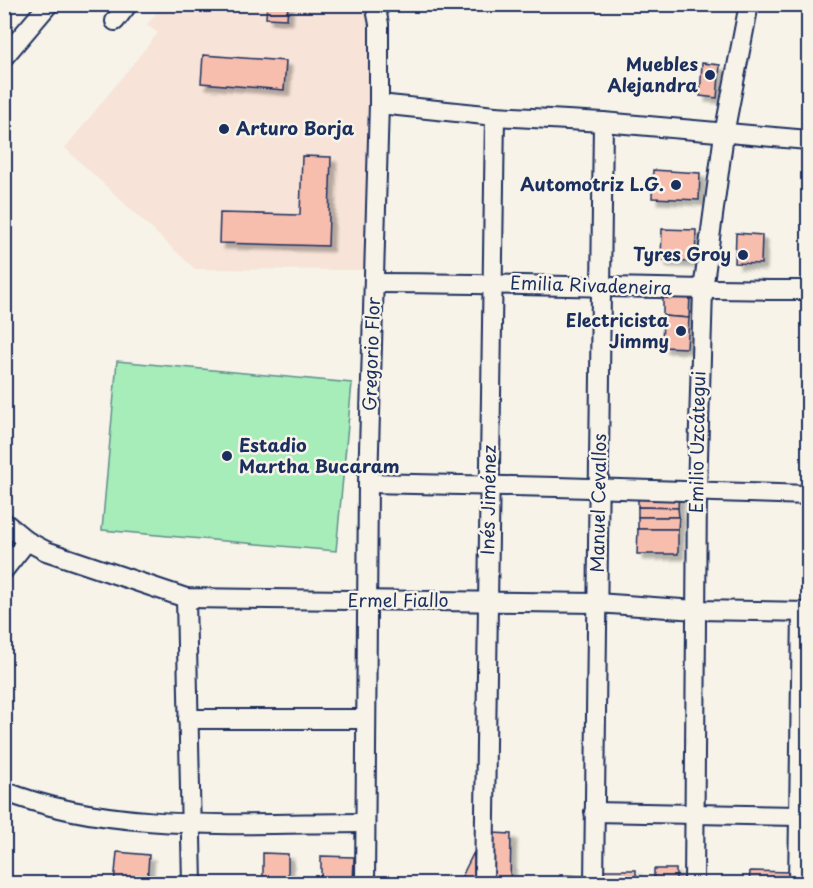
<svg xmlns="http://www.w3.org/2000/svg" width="813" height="888" font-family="'Playpen Sans',sans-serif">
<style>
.built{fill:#f7e3d7}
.green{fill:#a6edb9;stroke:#608e8c;stroke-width:1.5}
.building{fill:#f7beae;stroke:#1b2f5e;stroke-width:1.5;filter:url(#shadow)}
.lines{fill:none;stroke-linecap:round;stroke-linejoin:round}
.minor-casing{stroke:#1b2f5e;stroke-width:22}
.minor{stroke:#f7f3e8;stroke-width:18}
.poi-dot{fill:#1b2f5e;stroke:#f7f3e8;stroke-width:2}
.labels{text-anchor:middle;stroke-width:5;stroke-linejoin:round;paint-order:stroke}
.poi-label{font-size:18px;font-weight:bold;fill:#1b2f5e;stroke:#f7f3e8;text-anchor:end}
.street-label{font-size:18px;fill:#1b2f5e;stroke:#f7f3e8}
</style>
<defs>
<filter id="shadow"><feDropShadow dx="5.5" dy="5.5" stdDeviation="1.5" flood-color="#0004"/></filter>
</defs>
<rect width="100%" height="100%" fill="#f7f3e8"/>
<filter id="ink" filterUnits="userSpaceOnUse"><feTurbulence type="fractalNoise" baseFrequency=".0167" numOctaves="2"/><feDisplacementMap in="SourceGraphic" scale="12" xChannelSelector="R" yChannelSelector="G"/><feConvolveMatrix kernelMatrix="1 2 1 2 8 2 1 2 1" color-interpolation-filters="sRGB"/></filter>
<g filter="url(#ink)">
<path class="built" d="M 162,5 L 366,5 L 371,15 L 373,35 L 364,270 L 195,269 L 65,148 L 158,33 L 147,25 Z"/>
<path class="green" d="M 117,361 L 352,383 L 336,551 L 102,530 Z"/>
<g class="building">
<path d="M 267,4 L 288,4 L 287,19 L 266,18 Z"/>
<path d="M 203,55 L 286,61 L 284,90 L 201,83 Z"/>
<path d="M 702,63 L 720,65 L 717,98 L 700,96 Z"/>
<path d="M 302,156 L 331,157 L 328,246 L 219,243 L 220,213 L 300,215 Z"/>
<path d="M 653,170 L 700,173 L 699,200 L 652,198 Z"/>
<path d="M 662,229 L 696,230 L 695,262 L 661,261 Z"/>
<path d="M 736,233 L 762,235 L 761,264 L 735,263 Z"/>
<path d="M 663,293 L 690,294 L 689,318 L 663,316 Z"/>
<path d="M 663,316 L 689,318 L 687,348 L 662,347 Z"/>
<path d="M 638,495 L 679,495 L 678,508 L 638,507 Z"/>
<path d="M 638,507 L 678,508 L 679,517 L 638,517 Z"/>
<path d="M 638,517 L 679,517 L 678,529 L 638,529 Z"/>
<path d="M 638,529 L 678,529 L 678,554 L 637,554 Z"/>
<path d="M 493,833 L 511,834 L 510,884 L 491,884 Z"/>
<path d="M 117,852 L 149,855 L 147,884 L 114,884 Z"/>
<path d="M 474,852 L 474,884 L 458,884 Z"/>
<path d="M 263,853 L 288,854 L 288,884 L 263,884 Z"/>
<path d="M 321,856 L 354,857 L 353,884 L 321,884 Z"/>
<rect x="654" y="869" width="22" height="15"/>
<rect x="599" y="870" width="37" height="14"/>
<path d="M 750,871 L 790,872 L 790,884 L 749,884 Z"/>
<path d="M 560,875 L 583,876 L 583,884 L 560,884 Z"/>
</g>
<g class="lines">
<defs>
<g id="minor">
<path d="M 115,21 L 128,4"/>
<path d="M 4,57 L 49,4"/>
<path d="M 379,104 L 495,116 L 603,122 L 808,140"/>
<path d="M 374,283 C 519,283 664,290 808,290"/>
<path d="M 368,483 L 557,487 L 808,495"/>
<path d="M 4,522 L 27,541 L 46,551 L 186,598 L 597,603 L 696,610 L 808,612"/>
<path d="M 4,570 L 27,541"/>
<path d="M 186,598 L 192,884"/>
<path d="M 188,719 L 365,719"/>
<path d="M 4,791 C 110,834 251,823 364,823"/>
<path d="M 594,812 L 799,816"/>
<path d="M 365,884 L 368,483 L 379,104 L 379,24 L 375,4"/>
<path d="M 484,884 L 495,116"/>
<path d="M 594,884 L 603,122"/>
<path d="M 694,884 L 697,492 L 703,290 L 724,134 L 749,4"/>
<path d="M 798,884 L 802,612"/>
</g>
</defs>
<use href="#minor" class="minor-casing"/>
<use href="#minor" class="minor"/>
</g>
</g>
<g class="poi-dot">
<circle cx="710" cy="75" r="6"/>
<circle cx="224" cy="129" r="6"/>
<circle cx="676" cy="185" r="6"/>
<circle cx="743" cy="255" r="6"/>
<circle cx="681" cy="331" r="6"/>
<circle cx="227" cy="456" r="6"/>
</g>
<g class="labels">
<g class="poi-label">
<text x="698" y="71">Muebles<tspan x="698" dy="21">Alejandra</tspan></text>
<text x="236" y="135" text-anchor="start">Arturo Borja</text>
<text x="664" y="191">Automotriz L.G.</text>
<text x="731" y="261">Tyres Groy</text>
<text x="669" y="327">Electricista<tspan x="669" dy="21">Jimmy</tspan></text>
<text x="239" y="452" text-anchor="start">Estadio<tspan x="239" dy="21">Martha Bucaram</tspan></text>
</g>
<g class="street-label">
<text transform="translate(591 286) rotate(2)" y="6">Emilia Rivadeneira</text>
<text transform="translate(372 354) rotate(-88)" y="6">Gregorio Flor</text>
<text transform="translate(698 442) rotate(-89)" y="6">Emilio Uzcátegui</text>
<text transform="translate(489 500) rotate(-89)" y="6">Inés Jiménez</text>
<text transform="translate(599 503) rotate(-89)" y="6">Manuel Cevallos</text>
<text x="398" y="607">Ermel Fiallo</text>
</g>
</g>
<rect width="813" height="888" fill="none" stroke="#f7f3e8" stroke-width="24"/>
<rect x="12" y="12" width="789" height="864" fill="none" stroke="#1b2f5e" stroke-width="2" filter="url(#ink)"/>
</svg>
